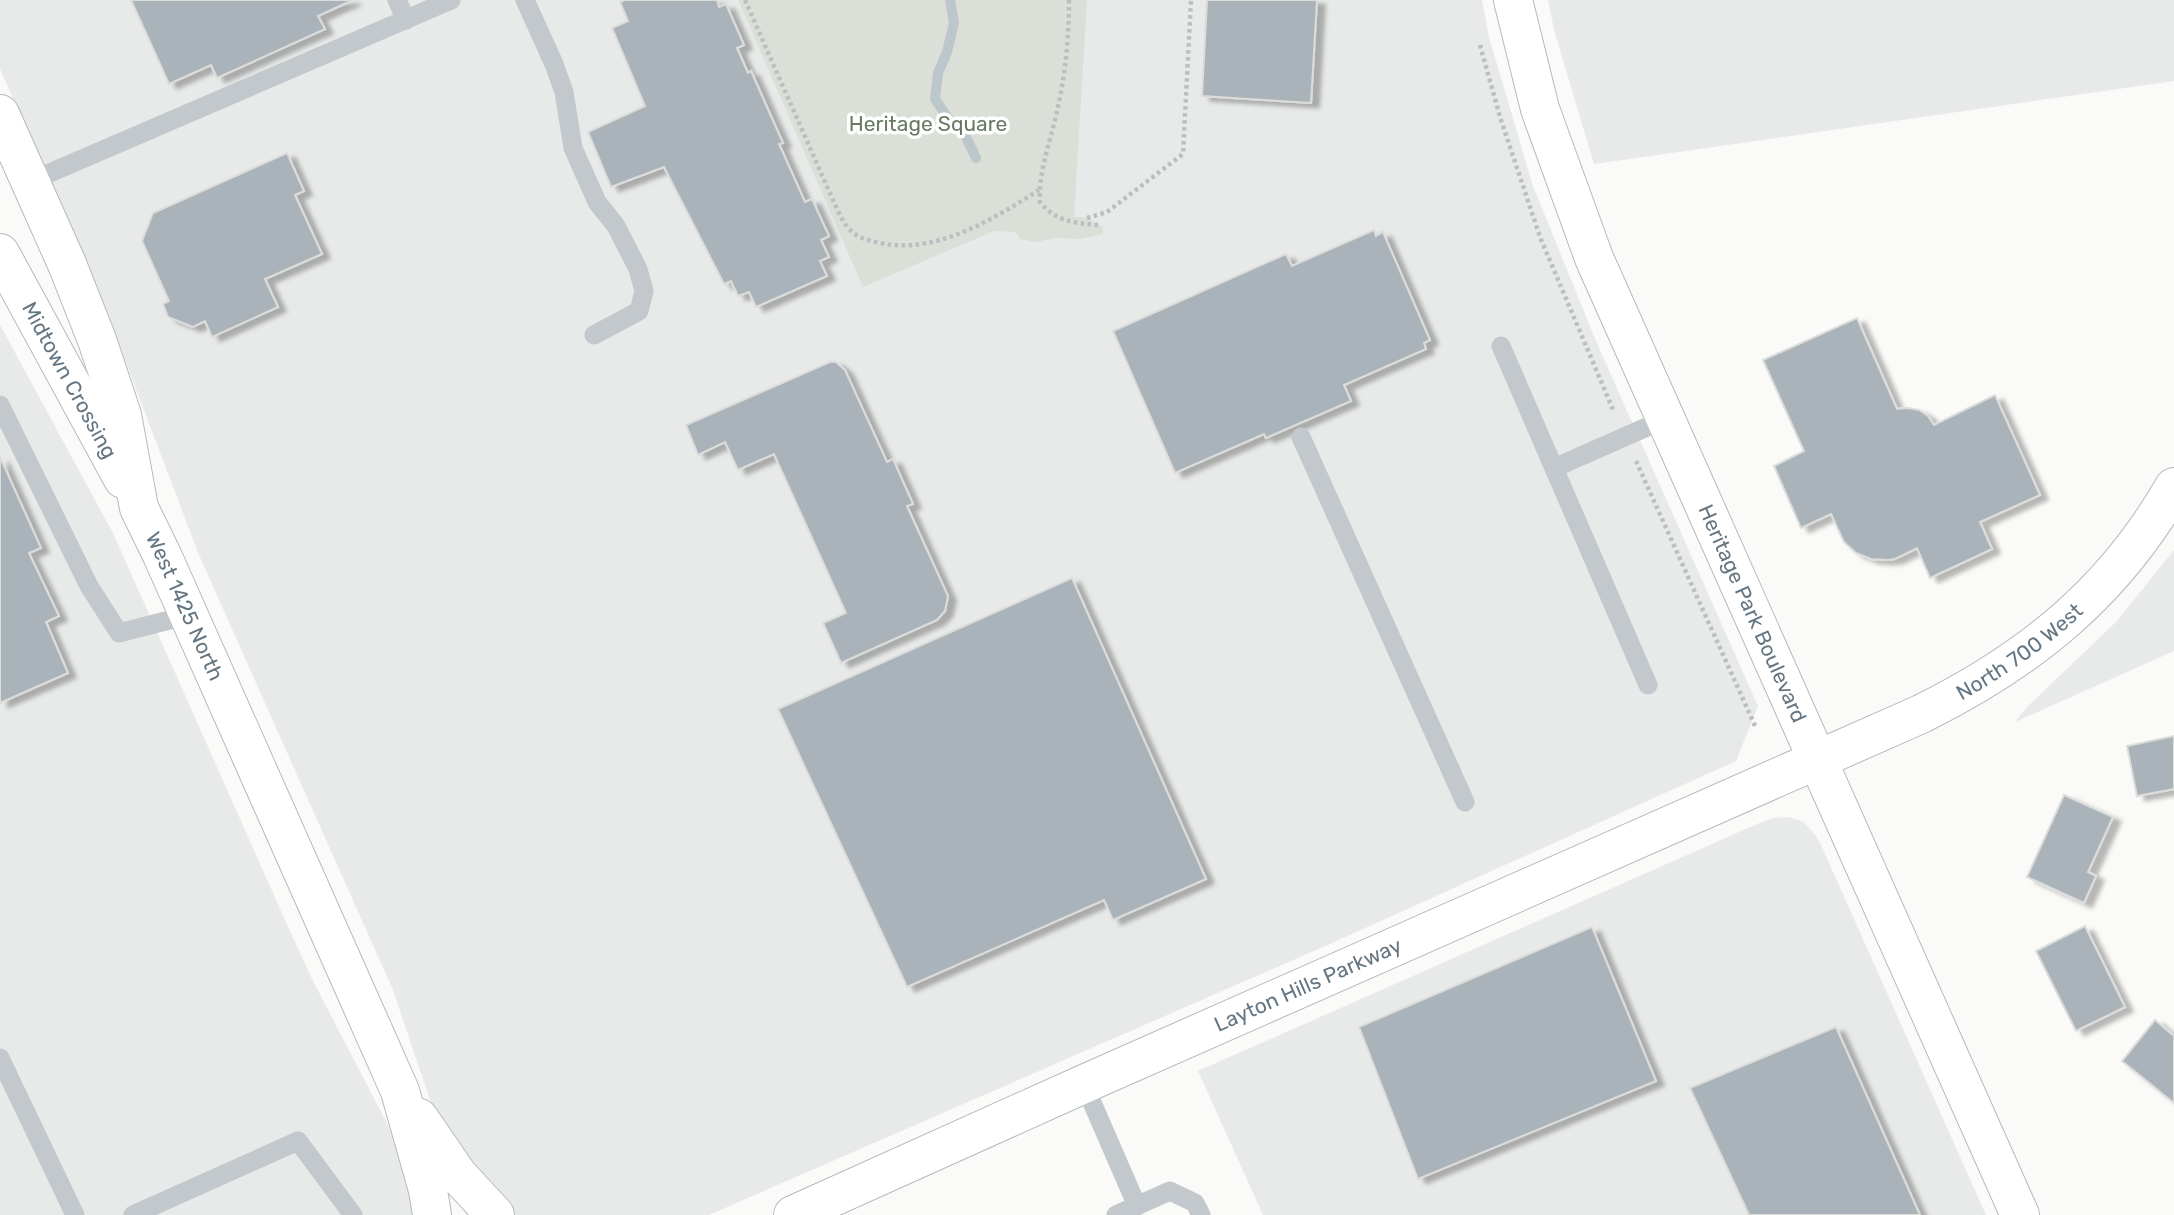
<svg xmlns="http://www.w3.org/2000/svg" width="2174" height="1215" font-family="Rubik,sans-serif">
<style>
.built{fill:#e8e9e9}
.green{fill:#dadfd7}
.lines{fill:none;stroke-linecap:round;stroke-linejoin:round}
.stream{stroke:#bbc7cb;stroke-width:10}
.building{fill:#aab3b9;stroke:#dcdcda;stroke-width:2;filter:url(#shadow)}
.secondary-casing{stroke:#b3babf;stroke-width:40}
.path{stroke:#bbbfc2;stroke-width:4.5;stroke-dasharray:3.5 3.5;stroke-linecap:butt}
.lane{stroke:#c3c8cc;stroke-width:19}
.secondary{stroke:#fff;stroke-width:38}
.labels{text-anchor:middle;stroke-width:7;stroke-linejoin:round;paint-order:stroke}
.park-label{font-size:21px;fill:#687a64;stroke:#fff}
.street-label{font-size:21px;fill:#657683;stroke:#fff}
</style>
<defs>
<filter id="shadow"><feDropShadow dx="8" dy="4.5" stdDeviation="2" flood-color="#0004"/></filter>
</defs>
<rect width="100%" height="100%" fill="#fafaf8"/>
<g class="built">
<path d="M 0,0 L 1482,0 L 1489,37 L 1533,186 L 1596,341 L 1758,706 L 1736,761 L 1323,947 L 709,1215 L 515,1215 L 496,1199 L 441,1124 L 431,1103 L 393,990 L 199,555 L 109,318 L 0,69 Z"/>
<path d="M 1548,0 L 2174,0 L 2174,81 L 1594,164 L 1554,30 Z"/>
<path d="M 0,325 L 113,533 L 285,920 L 312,979 L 393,1135 L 418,1215 L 0,1215 Z"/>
<path d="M 2174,550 L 2174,651 L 2015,722 L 2028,706 L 2117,621 Z"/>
<path d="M 1789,817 L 1804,822 L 1816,836 L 1821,845 L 1986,1215 L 1263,1215 L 1198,1071 L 1757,824 L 1773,818 Z"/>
</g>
<path class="green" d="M 738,0 L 1087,0 L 1074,217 L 1087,218 L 1103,227 L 1102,234 L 1081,239 L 1055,238 L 1036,242 L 1020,239 L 1016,232 L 994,231 L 863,287 Z"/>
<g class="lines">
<path class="stream" d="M 950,0 L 954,23 L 947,52 L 938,73 L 935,99 L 950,121 L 966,137 L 976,158"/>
</g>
<g class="building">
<path d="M 131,0 L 353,0 L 318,16 L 325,29 L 217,78 L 211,65 L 169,84 Z"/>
<path d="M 625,0 L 717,0 L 719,7 L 726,4 L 744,45 L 737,48 L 748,73 L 751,71 L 783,143 L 779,144 L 805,202 L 812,199 L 829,236 L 821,240 L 829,257 L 820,261 L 827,276 L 756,307 L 749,292 L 738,296 L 731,281 L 724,284 L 664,167 L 611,187 L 588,132 L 645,106 L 612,28 L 628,21 L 620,2 Z"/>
<path d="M 1207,0 L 1317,0 L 1311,103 L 1202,96 Z"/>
<path d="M 287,153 L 304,191 L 295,195 L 322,254 L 265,279 L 278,307 L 212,337 L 205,321 L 193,327 L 168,317 L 163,304 L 169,301 L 142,241 L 153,213 Z"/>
<path d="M 1374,230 L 1376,236 L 1383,232 L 1430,340 L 1424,343 L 1426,349 L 1344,385 L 1351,401 L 1266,438 L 1264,434 L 1175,473 L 1113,331 L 1286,254 L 1292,266 Z"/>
<path d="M 1857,318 L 1897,409 L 1908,408 L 1919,410 L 1928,416 L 1934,425 L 1995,395 L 2040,495 L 1980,522 L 1992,549 L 1930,578 L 1917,548 L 1895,559 L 1887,560 L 1871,559 L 1856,553 L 1844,542 L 1831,514 L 1801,528 L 1774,466 L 1804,451 L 1763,360 Z"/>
<path d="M 830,362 L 836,362 L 845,370 L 887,462 L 893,459 L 913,504 L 907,506 L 948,596 L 945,611 L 937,620 L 841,663 L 823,623 L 846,613 L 774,454 L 738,470 L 725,442 L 698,455 L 686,425 Z"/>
<path d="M 0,457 L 41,548 L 29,553 L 59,616 L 46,622 L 68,673 L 0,703 Z"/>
<path d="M 1072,578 L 1206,879 L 1113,920 L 1104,900 L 907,987 L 778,709 Z"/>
<path d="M 2174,736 L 2174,789 L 2137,796 L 2127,746 Z"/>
<path d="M 2064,795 L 2113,817 L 2088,872 L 2096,876 L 2084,903 L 2027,877 Z"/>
<path d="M 2085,926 L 2125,1007 L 2076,1031 L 2036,951 Z"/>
<path d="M 1592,927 L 1656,1081 L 1418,1179 L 1359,1027 Z"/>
<path d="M 2155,1020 L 2174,1036 L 2174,1103 L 2122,1061 Z"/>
<path d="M 1836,1027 L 1920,1215 L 1749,1215 L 1690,1088 Z"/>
</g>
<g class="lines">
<defs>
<g id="secondary">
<path id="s1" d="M 1513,0 L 1540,109 L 1594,258 L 2020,1215"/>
<path id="s2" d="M 0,114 L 67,264 L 97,340 L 122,415 L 139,508 L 162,555 L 400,1091 L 428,1190 L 432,1215"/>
<path id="s3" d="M 0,253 L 123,479"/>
<path d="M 419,1118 L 458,1175 L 495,1215"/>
<path id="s4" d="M 793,1215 L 1084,1084 L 1921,714 C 2030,660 2113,593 2174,487"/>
</g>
</defs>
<use href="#secondary" class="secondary-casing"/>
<g class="path">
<path d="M 745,0 L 832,198 C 838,210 843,226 855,234 C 862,239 871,241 880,243 C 935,255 994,219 1039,190"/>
<path d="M 1069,0 C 1069,34 1066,69 1059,102 C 1053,135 1038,169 1040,202 C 1056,222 1075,223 1098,225"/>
<path d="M 1480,45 L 1500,117 L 1540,237 L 1614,412"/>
<path d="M 1087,218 L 1107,212 L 1183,154 L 1191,0"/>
<path d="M 1636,461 L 1756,728"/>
</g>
<g class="lane">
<path d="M 397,0 L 406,20"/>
<path d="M 525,0 L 554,64 L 564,92 L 573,148 L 597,202 L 616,226 L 638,269 L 644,291 L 639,311 L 594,335"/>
<path d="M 31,181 L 451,0"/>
<path d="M 1501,346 L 1648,685"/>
<path d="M 0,405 L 89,586 L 119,633 L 189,615"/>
<path d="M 1301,437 L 1465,802"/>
<path d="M 1554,468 L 1665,419"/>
<path d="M 0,1058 L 75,1215"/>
<path d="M 1084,1084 L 1137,1206"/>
<path d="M 133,1215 L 298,1141 L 353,1215"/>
<path d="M 1116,1215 L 1170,1191 L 1195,1203 L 1201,1215"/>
</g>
<use href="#secondary" class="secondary"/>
</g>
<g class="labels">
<g class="park-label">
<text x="928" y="131">Heritage Square</text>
</g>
<g class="street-label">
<text dy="7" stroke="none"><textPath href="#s3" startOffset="145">Midtown Crossing</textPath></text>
<text dy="7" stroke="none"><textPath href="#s2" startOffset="528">West 1425 North</textPath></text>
<text dy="7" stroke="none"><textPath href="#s1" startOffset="660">Heritage Park Boulevard</textPath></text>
<text dy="7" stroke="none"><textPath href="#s4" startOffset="1351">North 700 West</textPath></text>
<text dy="7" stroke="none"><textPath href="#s4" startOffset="564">Layton Hills Parkway</textPath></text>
</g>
</g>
</svg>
